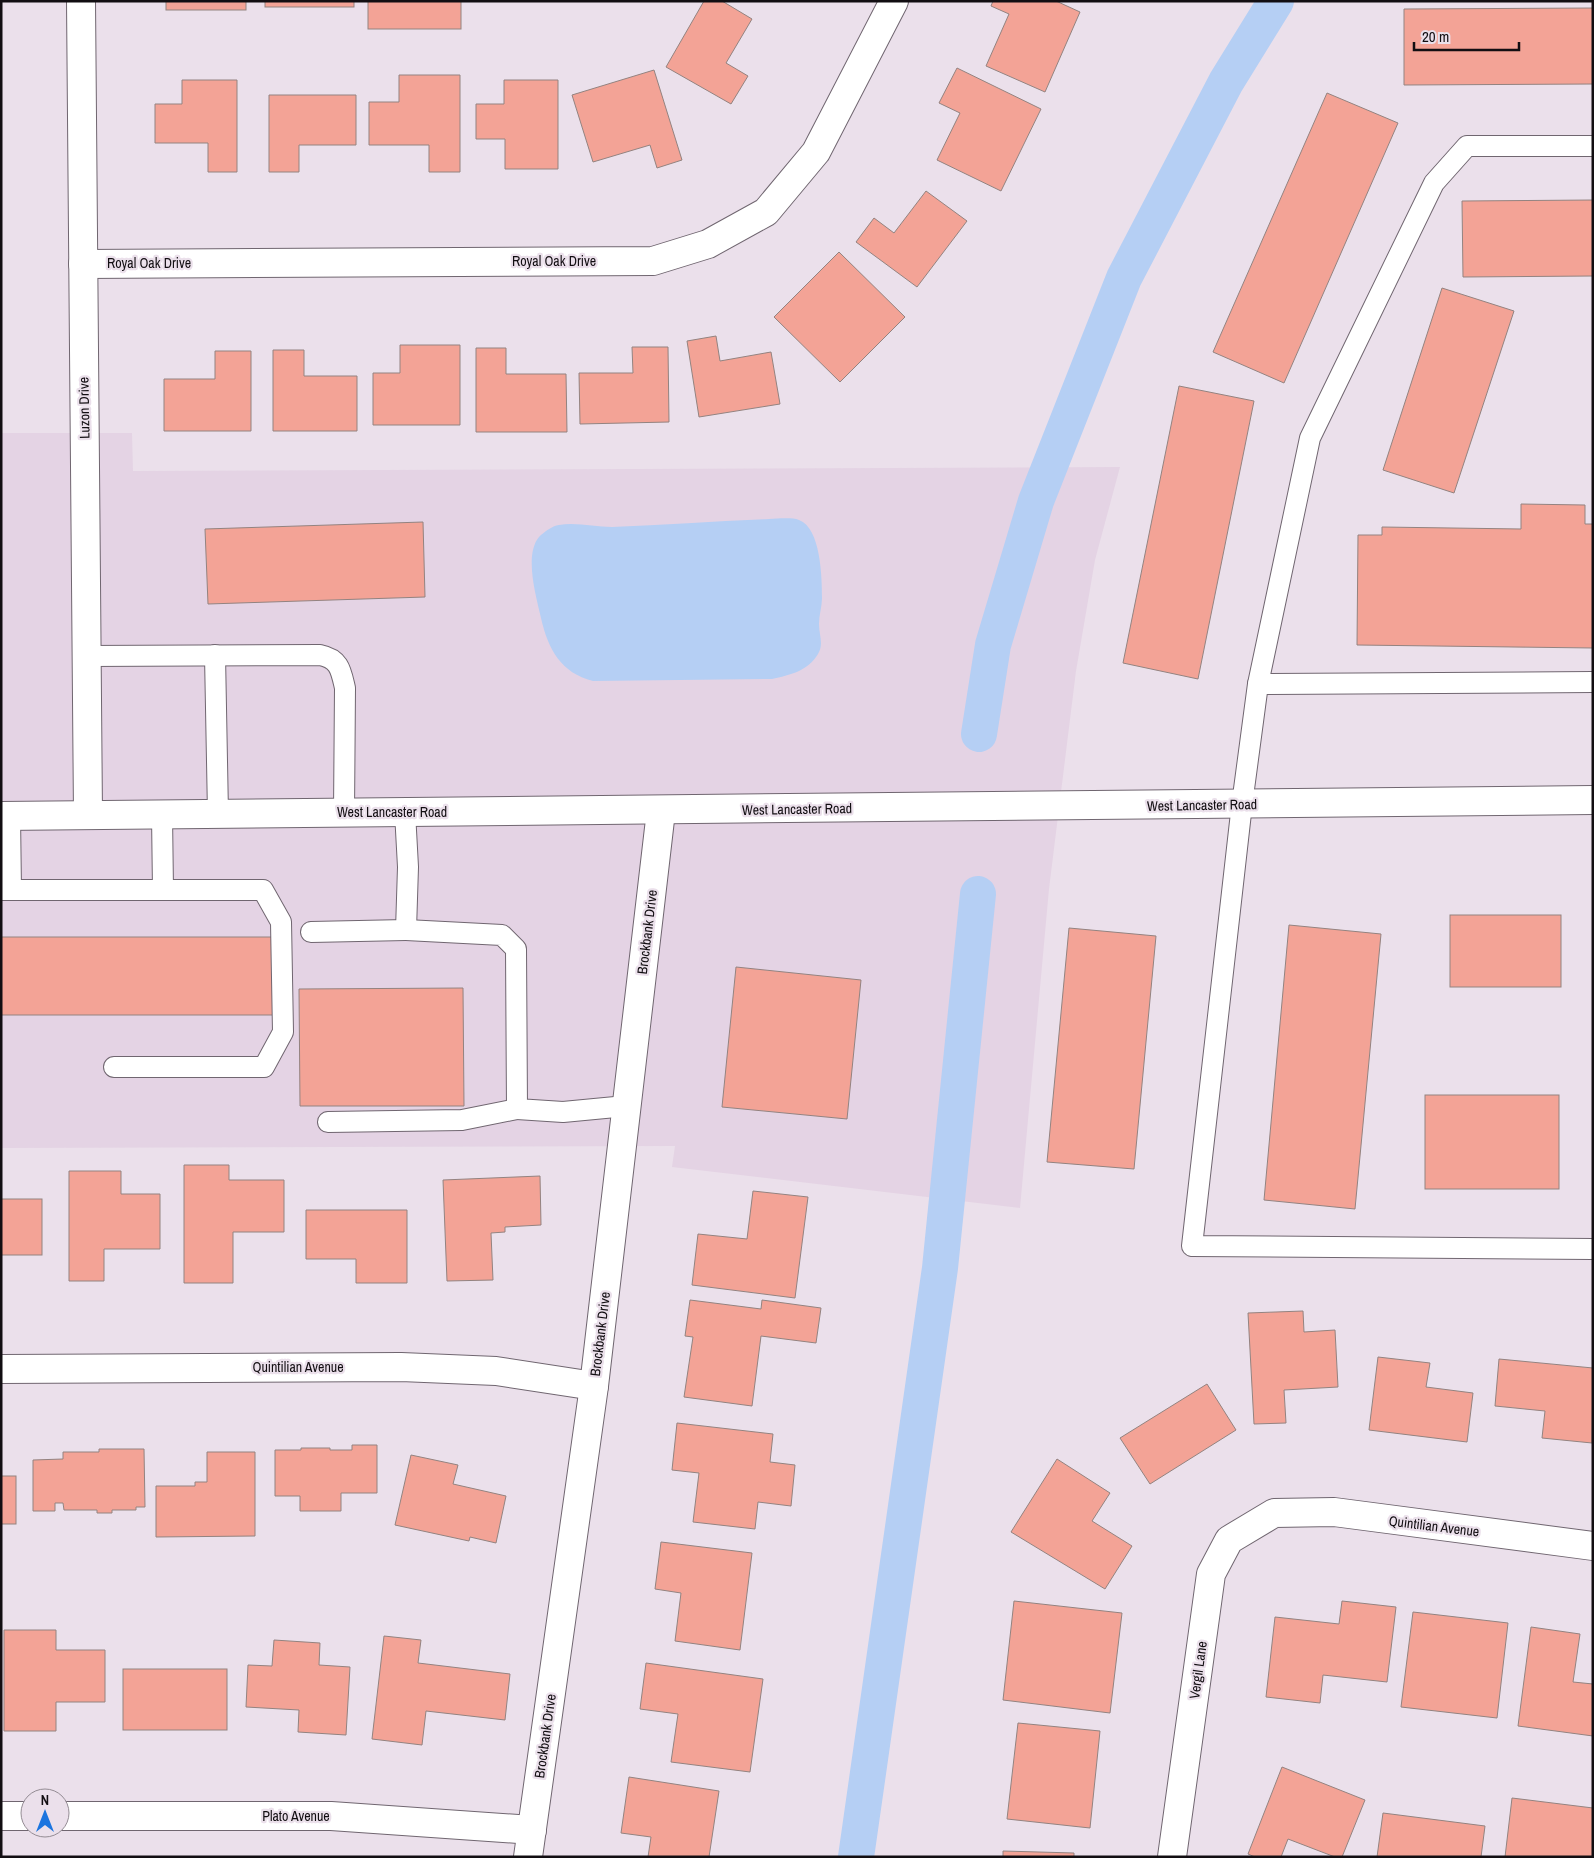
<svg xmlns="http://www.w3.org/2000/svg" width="1594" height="1858" font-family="'Archivo Narrow',sans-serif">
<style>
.built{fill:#e4d3e4}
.water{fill:#b5cff4}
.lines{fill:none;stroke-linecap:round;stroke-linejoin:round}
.canal{stroke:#b5cff4;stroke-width:36}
.building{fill:#f3a396;stroke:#938380}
.service-casing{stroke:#706670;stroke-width:22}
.minor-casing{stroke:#706670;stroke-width:30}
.tertiary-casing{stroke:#706670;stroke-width:30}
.service{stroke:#fff;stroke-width:20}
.minor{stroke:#fff;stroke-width:28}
.tertiary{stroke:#fff;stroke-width:28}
.labels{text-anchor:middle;stroke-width:4.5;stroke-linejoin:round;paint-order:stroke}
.street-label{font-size:14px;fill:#120e12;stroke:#ebe0eb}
</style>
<rect width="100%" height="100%" fill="#ebe0eb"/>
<path class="built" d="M 1,433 L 132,433 L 133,471 L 1120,467 L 1095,560 L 1076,671 L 1049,889 L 1020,1208 L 672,1167 L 675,1146 L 1,1148 Z"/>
<path class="water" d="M 769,519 C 777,519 791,517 799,520 C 821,528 822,578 822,598 C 822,606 819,615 819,624 C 819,635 824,644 818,654 C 808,671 790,675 772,679 L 593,681 C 561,673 548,649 541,618 C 536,596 524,555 539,537 C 544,532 552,526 559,525 C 576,522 595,527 612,527 C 664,525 716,521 769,519 Z"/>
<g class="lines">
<g class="canal">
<path d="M 979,734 L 993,645 L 1036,501 L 1124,278 L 1226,82 L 1276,1"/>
<path d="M 856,1857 L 940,1268 L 978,894"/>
</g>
</g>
<g class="building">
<rect x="166" y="1" width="80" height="9"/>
<rect x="265" y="1" width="89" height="6"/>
<rect x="368" y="1" width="93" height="28"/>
<path d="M 704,1 L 722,1 L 752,19 L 726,63 L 748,76 L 731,104 L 666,67 Z"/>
<path d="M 993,1 L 1056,1 L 1080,12 L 1045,92 L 986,66 L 1009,14 L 991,6 Z"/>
<path d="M 1593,8 L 1593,84 L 1404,85 L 1404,9 Z"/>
<path d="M 957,68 L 1041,109 L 1001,191 L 937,160 L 960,113 L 939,103 Z"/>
<path d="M 654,70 L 682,160 L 657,168 L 650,145 L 593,162 L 572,95 Z"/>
<path d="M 399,75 L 460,75 L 460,172 L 429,172 L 429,145 L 369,145 L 369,102 L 399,102 Z"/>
<path d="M 182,80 L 237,80 L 237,172 L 208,172 L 208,143 L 155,143 L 155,104 L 182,104 Z"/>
<path d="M 504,80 L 558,80 L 558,169 L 505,169 L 505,139 L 476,139 L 476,104 L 504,104 Z"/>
<path d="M 1327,93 L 1398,123 L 1284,383 L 1213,352 Z"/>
<path d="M 269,95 L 356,95 L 356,145 L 299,145 L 299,172 L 269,172 Z"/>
<path d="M 926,191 L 967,221 L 917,287 L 856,242 L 874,218 L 894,233 Z"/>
<path d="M 1593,200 L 1593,276 L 1463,277 L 1462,201 Z"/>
<path d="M 839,252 L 905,317 L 840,382 L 774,317 Z"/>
<path d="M 1442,288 L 1514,311 L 1454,493 L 1383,470 Z"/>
<path d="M 716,336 L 720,361 L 771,352 L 780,404 L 699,417 L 687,341 Z"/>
<path d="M 400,345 L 460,345 L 460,425 L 373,425 L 373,373 L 400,373 Z"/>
<path d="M 632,347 L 668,347 L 669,422 L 580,424 L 579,373 L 633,373 Z"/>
<path d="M 476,348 L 506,348 L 506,374 L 566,374 L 567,432 L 476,432 Z"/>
<path d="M 273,350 L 304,350 L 304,376 L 357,376 L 357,431 L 273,431 Z"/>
<path d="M 215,351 L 251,351 L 251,431 L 164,431 L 164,379 L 215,379 Z"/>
<path d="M 1179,386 L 1254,401 L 1198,679 L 1123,663 Z"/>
<path d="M 1521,504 L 1585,505 L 1585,524 L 1593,524 L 1593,648 L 1357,645 L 1358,535 L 1382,535 L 1382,527 L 1521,529 Z"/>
<path d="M 423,522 L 425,597 L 208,604 L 205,529 Z"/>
<rect x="1450" y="915" width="111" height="72"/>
<path d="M 1289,925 L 1381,934 L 1355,1209 L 1264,1200 Z"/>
<path d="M 1069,928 L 1156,936 L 1134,1169 L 1047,1162 Z"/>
<rect x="1" y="937" width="275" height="78"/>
<path d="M 736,967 L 861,980 L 847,1119 L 722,1107 Z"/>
<path d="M 463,988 L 464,1106 L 300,1106 L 299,989 Z"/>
<rect x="1425" y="1095" width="134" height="94"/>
<path d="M 184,1165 L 229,1165 L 229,1180 L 284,1180 L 284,1232 L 233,1232 L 233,1283 L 184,1283 Z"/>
<path d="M 69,1171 L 121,1171 L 121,1194 L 160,1194 L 160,1249 L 104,1249 L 104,1281 L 69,1281 Z"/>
<path d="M 540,1176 L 541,1225 L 505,1227 L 505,1232 L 491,1233 L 493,1280 L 447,1281 L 443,1180 Z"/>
<path d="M 753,1191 L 808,1197 L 795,1298 L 692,1285 L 698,1234 L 747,1239 Z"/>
<rect x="1" y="1199" width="41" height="56"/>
<path d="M 306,1210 L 407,1210 L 407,1283 L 356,1283 L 356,1259 L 306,1259 Z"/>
<path d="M 690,1300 L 761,1309 L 762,1300 L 821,1308 L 816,1343 L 761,1336 L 752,1406 L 684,1397 L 693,1337 L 685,1336 Z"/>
<path d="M 1303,1311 L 1304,1332 L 1335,1330 L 1338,1387 L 1284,1390 L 1286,1423 L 1254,1424 L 1248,1313 Z"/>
<path d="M 1378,1357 L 1430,1363 L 1426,1387 L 1473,1393 L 1467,1442 L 1369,1430 Z"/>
<path d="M 1499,1359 L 1593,1368 L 1592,1443 L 1542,1438 L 1545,1411 L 1495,1406 Z"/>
<path d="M 1207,1384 L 1236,1430 L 1150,1484 L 1120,1438 Z"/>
<path d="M 677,1423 L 773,1434 L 770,1462 L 795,1465 L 791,1506 L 758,1502 L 755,1529 L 693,1522 L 699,1473 L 672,1470 Z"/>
<path d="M 352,1445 L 377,1445 L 377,1493 L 341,1493 L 341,1511 L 300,1511 L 300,1496 L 275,1496 L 275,1450 L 301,1450 L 301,1448 L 330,1448 L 330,1450 L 352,1450 Z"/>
<path d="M 99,1449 L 144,1449 L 145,1507 L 136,1507 L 136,1510 L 112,1510 L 112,1513 L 97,1513 L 97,1510 L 64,1510 L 63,1503 L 55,1503 L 55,1511 L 33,1511 L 33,1460 L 63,1459 L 63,1452 L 99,1452 Z"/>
<path d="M 207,1452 L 255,1452 L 255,1536 L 156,1537 L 156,1486 L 195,1486 L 195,1482 L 207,1482 Z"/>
<path d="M 411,1455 L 458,1465 L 453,1484 L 506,1496 L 496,1543 L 470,1537 L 469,1541 L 395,1525 Z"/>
<path d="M 1057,1459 L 1110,1493 L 1092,1521 L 1132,1546 L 1105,1589 L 1011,1532 Z"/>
<rect x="1" y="1476" width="15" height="48"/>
<path d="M 661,1542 L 752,1553 L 740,1650 L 675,1641 L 681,1593 L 655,1589 Z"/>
<path d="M 1014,1601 L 1122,1613 L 1110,1713 L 1003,1700 Z"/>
<path d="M 1342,1601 L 1396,1607 L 1387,1682 L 1323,1675 L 1320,1703 L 1266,1697 L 1275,1617 L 1339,1624 Z"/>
<path d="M 1413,1612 L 1508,1623 L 1497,1718 L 1401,1707 Z"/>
<path d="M 1531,1627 L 1580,1634 L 1573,1682 L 1593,1684 L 1593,1736 L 1518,1726 Z"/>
<path d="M 4,1630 L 56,1630 L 56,1650 L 105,1650 L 105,1702 L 56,1702 L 56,1731 L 4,1731 Z"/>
<path d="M 384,1636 L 421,1640 L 418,1663 L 510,1674 L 505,1720 L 426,1711 L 422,1745 L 372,1739 Z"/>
<path d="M 274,1640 L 320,1643 L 319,1665 L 350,1667 L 346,1735 L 298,1732 L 299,1710 L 246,1707 L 248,1665 L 272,1666 Z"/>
<path d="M 646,1663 L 763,1679 L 750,1772 L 671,1762 L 678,1714 L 640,1709 Z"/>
<rect x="123" y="1669" width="104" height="61"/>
<path d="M 1018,1723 L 1100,1731 L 1090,1828 L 1007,1819 Z"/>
<path d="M 1282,1767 L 1365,1800 L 1342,1857 L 1335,1857 L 1288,1839 L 1281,1857 L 1255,1857 L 1248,1854 Z"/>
<path d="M 629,1777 L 719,1791 L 709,1857 L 648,1857 L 651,1837 L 621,1833 Z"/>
<path d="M 1512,1798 L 1593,1808 L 1593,1857 L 1505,1857 Z"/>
<path d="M 1383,1813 L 1485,1826 L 1481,1857 L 1377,1857 Z"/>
<path d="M 1003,1851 L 1074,1853 L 1074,1857 L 1003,1857 Z"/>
</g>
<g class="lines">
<defs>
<g id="service">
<path d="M 1593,146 L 1467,146 L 1434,183 L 1310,438 L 1258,684 L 1242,804 L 1192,1246 L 1593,1249"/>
<path d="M 215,655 L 218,814"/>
<path d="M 86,656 L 320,655 C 340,659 341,671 345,688 L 344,813"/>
<path d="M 1258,684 L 1593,682"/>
<path d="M 162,815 L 163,890"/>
<path d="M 10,816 L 11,890"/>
<path d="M 1,890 L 263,890 L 281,922 L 283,1032 L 264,1067 L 114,1067"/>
<path d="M 406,930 L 502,935 L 516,949 L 517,1109 L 563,1112 L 626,1106"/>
<path d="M 311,932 L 406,930 L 408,867 L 405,812"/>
<path d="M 328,1122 L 462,1120 L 517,1109"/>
</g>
<g id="minor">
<path d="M 83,264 L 653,261 L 708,244 L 766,212 L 816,152 L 894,1"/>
<path d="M 1,1369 L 401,1367 L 496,1371 L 594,1386"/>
<path d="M 1,1816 L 30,1816"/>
<path d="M 60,1816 L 331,1816 L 532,1830"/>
<path d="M 528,1857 L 594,1386 L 661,811"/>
<path d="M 1172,1857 L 1211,1574 L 1229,1540 L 1274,1513 L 1334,1512 L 1593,1546"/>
</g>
<g id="tertiary">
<path d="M 81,1 L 88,815"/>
<path d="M 1,816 L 1593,800"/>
</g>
</defs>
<use href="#service" class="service-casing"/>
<use href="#minor" class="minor-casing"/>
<use href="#tertiary" class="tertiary-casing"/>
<use href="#service" class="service"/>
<use href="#minor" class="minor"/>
<use href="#tertiary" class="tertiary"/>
</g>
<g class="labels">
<g class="street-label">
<text x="554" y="266">Royal Oak Drive</text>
<text x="149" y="268">Royal Oak Drive</text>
<text transform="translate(84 408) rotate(-91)" y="5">Luzon Drive</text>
<text transform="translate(1202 805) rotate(-1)" y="5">West Lancaster Road</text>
<text transform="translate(797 809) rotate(-1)" y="5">West Lancaster Road</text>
<text x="392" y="817">West Lancaster Road</text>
<text transform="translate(647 932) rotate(-83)" y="5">Brockbank Drive</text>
<text transform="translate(600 1334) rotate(-83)" y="5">Brockbank Drive</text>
<text x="298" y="1372">Quintilian Avenue</text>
<text transform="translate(1434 1526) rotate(7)" y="5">Quintilian Avenue</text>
<text transform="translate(1198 1670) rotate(-82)" y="5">Vergil Lane</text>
<text transform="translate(545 1736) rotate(-82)" y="5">Brockbank Drive</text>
<text x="296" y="1821">Plato Avenue</text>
</g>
</g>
<rect width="1594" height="1858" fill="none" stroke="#120e12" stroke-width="5"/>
<g transform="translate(45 1813)"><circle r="24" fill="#ebe0eb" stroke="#948c94"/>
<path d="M0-4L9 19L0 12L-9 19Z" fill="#1c75df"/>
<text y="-8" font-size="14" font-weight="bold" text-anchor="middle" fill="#120e12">N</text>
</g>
<path d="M1414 42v8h105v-8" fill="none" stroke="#120e12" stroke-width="2.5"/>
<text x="1422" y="42" font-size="15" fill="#120e12" stroke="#ebe0eb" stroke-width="4" paint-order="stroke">20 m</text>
</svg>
